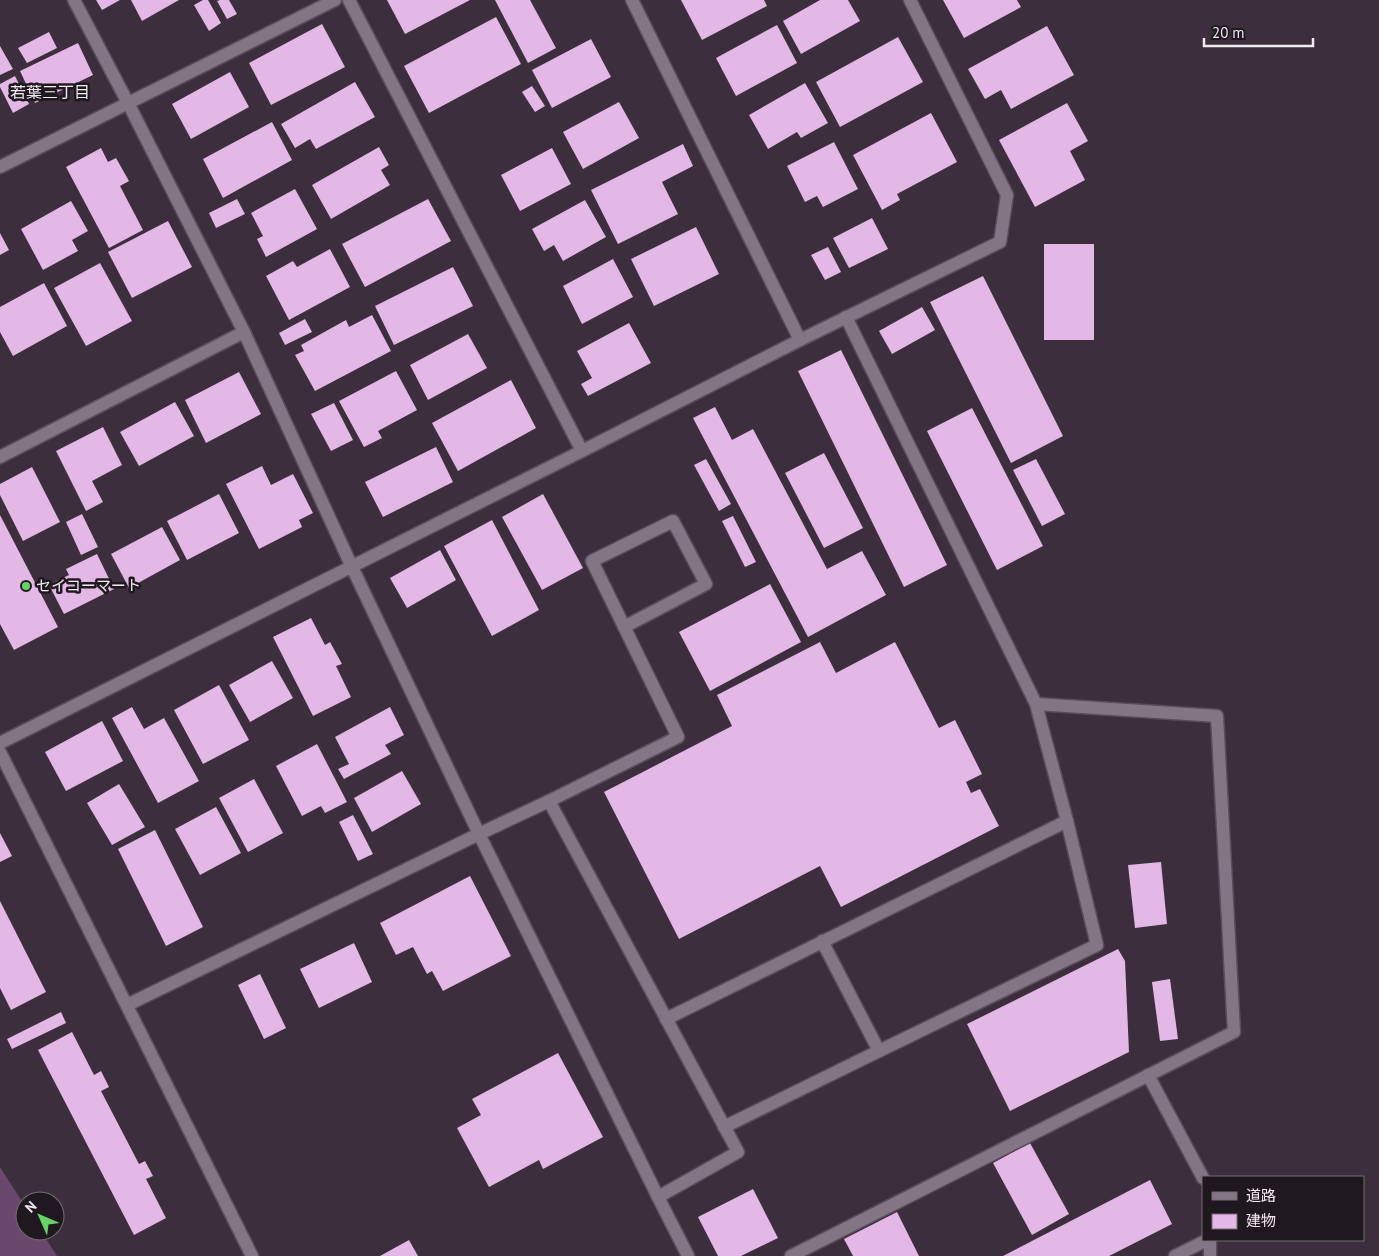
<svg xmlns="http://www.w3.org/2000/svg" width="1379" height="1256" font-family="'PT Sans','Noto Sans JP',sans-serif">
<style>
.green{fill:#6a486d}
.building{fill:#e3b7e6}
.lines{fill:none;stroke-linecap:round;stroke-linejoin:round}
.lane-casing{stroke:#584d59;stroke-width:15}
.street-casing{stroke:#584d59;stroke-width:15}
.secondary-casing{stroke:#584d59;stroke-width:15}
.lane{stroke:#847586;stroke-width:12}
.street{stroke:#847586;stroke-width:12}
.secondary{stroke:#847586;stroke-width:12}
.poi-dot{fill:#65d467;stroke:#1f191f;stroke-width:2}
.labels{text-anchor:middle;stroke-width:5;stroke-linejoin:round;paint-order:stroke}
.poi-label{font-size:15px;fill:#f2e9f2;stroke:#1f191f;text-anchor:start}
.neighbourhood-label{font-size:16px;fill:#f2e9f2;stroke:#1f191f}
</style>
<rect width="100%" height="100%" fill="#3c2e3d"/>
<path class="green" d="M 0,1167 L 25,1206 L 25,1231 L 41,1231 L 57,1256 L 0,1256 Z"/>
<g class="building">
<path d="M 96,0 L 120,0 L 102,10 Z"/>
<path d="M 131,0 L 179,0 L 142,21 Z"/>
<path d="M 203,0 L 208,0 L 221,23 L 209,31 L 194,5 Z"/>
<path d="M 220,0 L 229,0 L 237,14 L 227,19 L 217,1 Z"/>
<path d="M 387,0 L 470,0 L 405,34 Z"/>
<path d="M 495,0 L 530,0 L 556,48 L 528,63 Z"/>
<path d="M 681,0 L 764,0 L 767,6 L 702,40 Z"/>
<path d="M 820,0 L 848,0 L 860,21 L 801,54 L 783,21 Z"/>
<path d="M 943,0 L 1017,0 L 1021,7 L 964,38 Z"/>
<path d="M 496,17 L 521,64 L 429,113 L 404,66 Z"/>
<path d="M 322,24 L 345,67 L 271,105 L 249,63 Z"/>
<path d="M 777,25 L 797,63 L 736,96 L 716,58 Z"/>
<path d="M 1047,26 L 1074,75 L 1011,109 L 1001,90 L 985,99 L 968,69 Z"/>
<path d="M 49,32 L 57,48 L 27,63 L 18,48 Z"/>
<path d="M 898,37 L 923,82 L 840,127 L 816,82 Z"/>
<path d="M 591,39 L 611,77 L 552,108 L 532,70 Z"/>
<path d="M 78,43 L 93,75 L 35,103 L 20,71 Z"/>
<path d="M 0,46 L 13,69 L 0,75 Z"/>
<path d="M 230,72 L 249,107 L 191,139 L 172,104 Z"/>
<path d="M 15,76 L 29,104 L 13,113 L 0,87 L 0,84 Z"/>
<path d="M 355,82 L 375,117 L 316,149 L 310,139 L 295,148 L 281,124 Z"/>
<path d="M 805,83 L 828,123 L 801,138 L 797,132 L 768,149 L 749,115 Z"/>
<path d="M 532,86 L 545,106 L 535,112 L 522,92 Z"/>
<path d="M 619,102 L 639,138 L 583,169 L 563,132 Z"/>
<path d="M 1067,103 L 1088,141 L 1070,151 L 1085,180 L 1035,207 L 999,140 Z"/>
<path d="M 931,113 L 957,162 L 897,194 L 900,200 L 882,210 L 853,155 Z"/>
<path d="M 272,122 L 292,160 L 223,198 L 203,159 Z"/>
<path d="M 834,142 L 858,189 L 823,207 L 817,196 L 805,202 L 787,166 Z"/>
<path d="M 683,144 L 693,166 L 662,182 L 678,214 L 618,244 L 591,190 Z"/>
<path d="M 379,147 L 389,165 L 381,170 L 390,185 L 331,219 L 312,185 Z"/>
<path d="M 101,148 L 108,162 L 116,158 L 129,181 L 120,186 L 143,230 L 109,248 L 66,167 Z"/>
<path d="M 552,148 L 571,184 L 520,211 L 501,175 Z"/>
<path d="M 295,189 L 317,229 L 266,257 L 257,239 L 263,236 L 251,213 Z"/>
<path d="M 237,199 L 245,214 L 216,228 L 209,213 Z"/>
<path d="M 428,199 L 451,241 L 365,287 L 342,244 Z"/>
<path d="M 585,200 L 606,237 L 563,261 L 554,245 L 544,251 L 532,229 Z"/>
<path d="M 71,201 L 88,231 L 72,240 L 78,251 L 43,270 L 21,229 Z"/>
<path d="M 872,218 L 888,249 L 849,268 L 833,238 Z"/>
<path d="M 168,221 L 192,267 L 132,298 L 108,252 Z"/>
<path d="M 696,227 L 719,274 L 654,306 L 631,259 Z"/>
<path d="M 0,233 L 9,250 L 0,255 Z"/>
<rect x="1044" y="244" width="50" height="96"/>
<path d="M 828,247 L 841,272 L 825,280 L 811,255 Z"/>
<path d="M 330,249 L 350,287 L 289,320 L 266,276 L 293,261 L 297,267 Z"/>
<path d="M 613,259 L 633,297 L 582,324 L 563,286 Z"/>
<path d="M 100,263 L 132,321 L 86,346 L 54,288 Z"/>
<path d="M 453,267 L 473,306 L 394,345 L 375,306 Z"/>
<path d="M 983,276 L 1063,436 L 1011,463 L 930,302 Z"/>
<path d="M 44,283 L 67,326 L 13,356 L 0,332 L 0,307 Z"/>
<path d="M 922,307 L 935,330 L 892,354 L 879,331 Z"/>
<path d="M 372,315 L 391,351 L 315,391 L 295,355 L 304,351 L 301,345 L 346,320 L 349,327 Z"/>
<path d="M 305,319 L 312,332 L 285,345 L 279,333 Z"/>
<path d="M 629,323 L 651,363 L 588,396 L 581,384 L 592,378 L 577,351 Z"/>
<path d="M 468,334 L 487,368 L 428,400 L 410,365 Z"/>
<path d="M 841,350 L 947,565 L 904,587 L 798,371 Z"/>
<path d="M 396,371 L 417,410 L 378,431 L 382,438 L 364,447 L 339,401 Z"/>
<path d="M 239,372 L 261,414 L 206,443 L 185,400 Z"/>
<path d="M 511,380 L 536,428 L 458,471 L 432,423 Z"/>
<path d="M 175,402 L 194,436 L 139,466 L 120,432 Z"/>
<path d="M 334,403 L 353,440 L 331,451 L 311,414 Z"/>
<path d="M 715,407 L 732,440 L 753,429 L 827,569 L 862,551 L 886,595 L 808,637 L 693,418 Z"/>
<path d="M 972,408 L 1043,546 L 997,570 L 927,431 Z"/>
<path d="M 103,427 L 122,465 L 92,481 L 103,502 L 86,511 L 56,451 Z"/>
<path d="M 436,447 L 453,482 L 383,517 L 365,482 Z"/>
<path d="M 824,453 L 863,528 L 824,548 L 785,473 Z"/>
<path d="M 706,459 L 731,504 L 719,511 L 694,465 Z"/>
<path d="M 1036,459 L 1065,514 L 1042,526 L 1013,470 Z"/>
<path d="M 262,466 L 271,485 L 293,474 L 313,513 L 299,520 L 302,527 L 259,549 L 226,484 Z"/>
<path d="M 32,467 L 60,522 L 23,541 L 0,495 L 0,484 Z"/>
<path d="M 219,494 L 239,533 L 187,560 L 167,521 Z"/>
<path d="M 543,494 L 583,568 L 542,590 L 502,517 Z"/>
<path d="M 82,514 L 98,547 L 81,555 L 66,522 Z"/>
<path d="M 0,515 L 58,627 L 14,650 L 0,624 Z"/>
<path d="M 733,516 L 756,562 L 745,567 L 722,521 Z"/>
<path d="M 492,520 L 539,610 L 492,636 L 444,546 Z"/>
<path d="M 162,527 L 180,560 L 129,588 L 111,554 Z"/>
<path d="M 440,550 L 456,580 L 407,608 L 390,578 Z"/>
<path d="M 97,554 L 114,589 L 64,614 L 49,585 L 69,575 L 66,569 Z"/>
<path d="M 770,584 L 801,642 L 710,691 L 679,632 Z"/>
<path d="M 311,618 L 325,645 L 330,642 L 342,664 L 336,666 L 351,697 L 313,716 L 273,637 Z"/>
<path d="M 820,642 L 836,673 L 895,642 L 939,728 L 955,720 L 982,774 L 966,782 L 971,793 L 980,789 L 999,826 L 841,907 L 820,866 L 679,939 L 604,792 L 732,726 L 717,695 Z"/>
<path d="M 272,661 L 293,698 L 250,722 L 229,685 Z"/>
<path d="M 219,685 L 249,740 L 203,764 L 174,710 Z"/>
<path d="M 132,707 L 144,729 L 164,718 L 199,781 L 158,803 L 112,718 Z"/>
<path d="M 390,707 L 404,735 L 385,745 L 391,754 L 344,779 L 338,769 L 349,764 L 335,737 Z"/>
<path d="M 102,721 L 123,761 L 66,791 L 45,752 Z"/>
<path d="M 317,744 L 347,802 L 325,813 L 321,806 L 302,816 L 276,766 Z"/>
<path d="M 402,771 L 421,804 L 372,832 L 354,798 Z"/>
<path d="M 254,779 L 283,833 L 248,852 L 219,798 Z"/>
<path d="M 119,784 L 145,827 L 112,845 L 87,803 Z"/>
<path d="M 216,807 L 241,853 L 200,875 L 175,829 Z"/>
<path d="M 353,815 L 373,854 L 358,861 L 339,822 Z"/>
<path d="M 155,830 L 203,927 L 166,946 L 118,849 Z"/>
<path d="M 0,833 L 12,856 L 0,862 Z"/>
<path d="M 1161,862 L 1167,924 L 1135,928 L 1128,865 Z"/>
<path d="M 470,876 L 511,956 L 443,991 L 432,971 L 427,974 L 413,947 L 396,955 L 380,923 Z"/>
<path d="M 0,901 L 46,992 L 11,1010 L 0,988 Z"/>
<path d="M 354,943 L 372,982 L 319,1008 L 300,969 Z"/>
<path d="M 1118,949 L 1125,961 L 1129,1052 L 1010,1111 L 967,1024 Z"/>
<path d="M 260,974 L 286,1028 L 264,1039 L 238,985 Z"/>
<path d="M 1170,979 L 1178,1039 L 1160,1041 L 1152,982 Z"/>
<path d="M 61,1012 L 66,1023 L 12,1049 L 7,1039 Z"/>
<path d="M 72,1032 L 94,1075 L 101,1071 L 109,1087 L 101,1091 L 139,1164 L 145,1161 L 153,1176 L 146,1179 L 166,1218 L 134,1235 L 38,1050 Z"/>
<path d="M 558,1053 L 603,1137 L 543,1169 L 539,1160 L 489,1187 L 457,1128 L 481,1115 L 472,1099 Z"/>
<path d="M 1030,1143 L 1069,1214 L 1032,1235 L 993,1163 Z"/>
<path d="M 1150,1180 L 1172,1224 L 1109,1256 L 1003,1256 Z"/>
<path d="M 753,1189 L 778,1238 L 741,1256 L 718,1256 L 698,1217 Z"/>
<path d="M 897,1212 L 919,1256 L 853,1256 L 844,1239 Z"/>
<path d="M 409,1240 L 418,1256 L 380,1256 Z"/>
</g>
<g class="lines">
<defs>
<g id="lane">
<path d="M 549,801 L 678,737 L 592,561 L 673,521 L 706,584 L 624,627"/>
<path d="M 479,834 L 549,801 L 738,1152 L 658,1197"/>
<path d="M 822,941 L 879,1051 L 1097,945 L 1067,821"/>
<path d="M 666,1019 L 1067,821 L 1036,704 L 846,317"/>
<path d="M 1148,1075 L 1203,1178"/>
<path d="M 724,1127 L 879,1051"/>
<path d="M 1210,1240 L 1210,1256"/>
<path d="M 791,1256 L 1234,1032 L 1217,716 L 1036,704"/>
<path d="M 1175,1256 L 1207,1240"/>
</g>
<g id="street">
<path d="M 74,0 L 128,103 L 244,332 L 352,567 L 479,834 L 658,1197 L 688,1256"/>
<path d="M 349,0 L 582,451"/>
<path d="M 632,0 L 800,340"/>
<path d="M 0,167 L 335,0"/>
<path d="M 0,457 L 244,332"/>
<path d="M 0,743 L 582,451 L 800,340 L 1000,242 L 1007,195 L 910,0"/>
<path d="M 127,1005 L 479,834"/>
</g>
<path id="secondary" d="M 0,752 L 252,1256"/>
</defs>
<use href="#lane" class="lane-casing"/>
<use href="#street" class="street-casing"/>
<use href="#secondary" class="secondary-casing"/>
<use href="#lane" class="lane"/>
<use href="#street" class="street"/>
<use href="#secondary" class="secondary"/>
</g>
<circle class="poi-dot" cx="26" cy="586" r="5"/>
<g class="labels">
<g class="poi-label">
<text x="36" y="591">セイコーマート</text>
</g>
<g class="neighbourhood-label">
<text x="50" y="98">若葉三丁目</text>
</g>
</g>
<rect x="1202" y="1176" width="162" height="65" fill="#1f191f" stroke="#736c73"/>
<rect x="1212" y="1192" width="25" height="8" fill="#847586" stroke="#736c73"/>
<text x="1246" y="1201" font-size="15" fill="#f2e9f2">道路</text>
<rect x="1212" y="1214" width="25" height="15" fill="#e3b7e6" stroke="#736c73"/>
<text x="1246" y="1226" font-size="15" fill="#f2e9f2">建物</text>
<g transform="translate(40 1216) rotate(315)"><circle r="24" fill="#1f191f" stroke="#736c73"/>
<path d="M0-4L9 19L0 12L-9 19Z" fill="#65d467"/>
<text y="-8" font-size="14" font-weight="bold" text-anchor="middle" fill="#f2e9f2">N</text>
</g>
<path d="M1204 38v8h109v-8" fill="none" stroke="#f2e9f2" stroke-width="2.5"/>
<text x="1212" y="38" font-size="15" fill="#f2e9f2" stroke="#1f191f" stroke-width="4" paint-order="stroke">20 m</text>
</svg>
